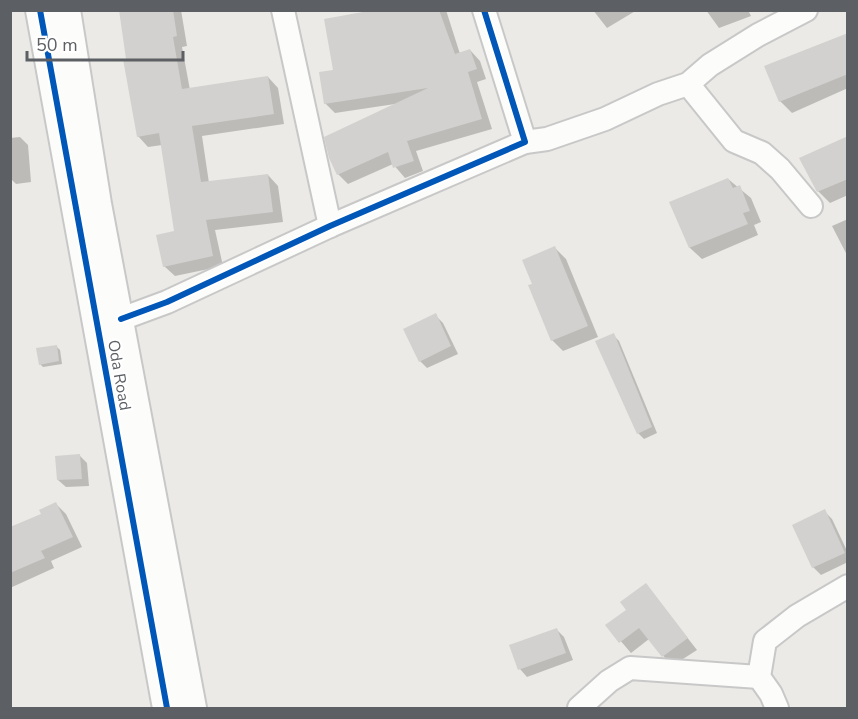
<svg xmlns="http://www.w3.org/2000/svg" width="858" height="719" font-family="'Nunito Sans',sans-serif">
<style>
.shadow{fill:#0003}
.building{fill:#d2d1cf}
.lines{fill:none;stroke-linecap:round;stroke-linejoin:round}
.minor-casing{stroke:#c8c8c8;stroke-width:26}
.tertiary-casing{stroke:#c8c8c8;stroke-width:32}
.minor{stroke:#fcfcfb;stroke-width:22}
.tertiary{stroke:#fcfcfb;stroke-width:28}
.cycleway-casing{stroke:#fff;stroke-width:10}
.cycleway{stroke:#0057b8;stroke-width:6}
.labels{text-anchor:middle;stroke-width:4.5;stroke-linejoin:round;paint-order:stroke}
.street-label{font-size:16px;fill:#5c5f63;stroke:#fff}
</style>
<rect width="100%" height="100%" fill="#ebeae6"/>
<g class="shadow">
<path d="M 120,10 L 181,10 L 187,46 L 182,47 L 190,90 L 268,77 L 278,88 L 284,124 L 202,136 L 209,183 L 268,175 L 278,186 L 283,222 L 215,230 L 223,266 L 175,276 L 164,266 L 175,232 L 162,145 L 148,147 L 138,136 Z"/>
<path d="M 382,10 L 446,10 L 460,54 L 470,50 L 480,61 L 486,79 L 477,82 L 492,129 L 416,151 L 423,171 L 405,178 L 393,164 L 348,184 L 338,174 L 395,104 L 335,113 L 325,103 L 335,71 Z"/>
<path d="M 593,10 L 637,10 L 607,28 Z"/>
<path d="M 706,10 L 748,10 L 751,16 L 719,28 Z"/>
<path d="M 848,35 L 848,88 L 792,113 L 780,101 L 766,67 Z"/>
<path d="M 20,137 L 28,145 L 31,182 L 16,184 L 10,178 L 10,138 Z"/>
<path d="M 848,139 L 848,195 L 830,203 L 818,191 L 801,159 Z"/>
<path d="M 728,179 L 751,198 L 761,222 L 754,225 L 758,235 L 702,259 L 690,248 L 671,203 Z"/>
<path d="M 848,219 L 848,257 L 832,226 Z"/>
<path d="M 555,248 L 566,259 L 598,337 L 563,351 L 552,340 L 534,285 Z"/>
<path d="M 435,315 L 443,323 L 458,354 L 427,368 L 420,361 Z"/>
<path d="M 613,335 L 619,341 L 657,433 L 644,439 L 638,433 Z"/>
<path d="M 56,346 L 60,350 L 62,364 L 43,367 L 40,364 Z"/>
<path d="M 80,456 L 87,463 L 89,486 L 66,487 L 58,480 Z"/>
<path d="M 56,504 L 66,514 L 82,547 L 51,561 L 54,568 L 10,588 L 10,529 L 43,515 Z"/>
<path d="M 824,511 L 832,519 L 848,553 L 848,562 L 821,575 L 813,567 Z"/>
<path d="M 646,585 L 697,650 L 672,666 L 649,639 L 631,653 L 607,625 L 628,610 Z"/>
<path d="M 557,630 L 564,637 L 573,660 L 527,677 L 520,669 Z"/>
</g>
<g class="building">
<path d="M 119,10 L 173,10 L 177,36 L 173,37 L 182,89 L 268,76 L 274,114 L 192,126 L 201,182 L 268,174 L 273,212 L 206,220 L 213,256 L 163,267 L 156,235 L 174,231 L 159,133 L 137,137 L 123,59 L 126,59 Z"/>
<path d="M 374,10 L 439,10 L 455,54 L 470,49 L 477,69 L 468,72 L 482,119 L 407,141 L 414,161 L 393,168 L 388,152 L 337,175 L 329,158 L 324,137 L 428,88 L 324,104 L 319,72 L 333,70 L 324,19 Z"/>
<path d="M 848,33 L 848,74 L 779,102 L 764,66 Z"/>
<path d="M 848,136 L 848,179 L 817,192 L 799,158 Z"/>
<path d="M 728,178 L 733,188 L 740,185 L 750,211 L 743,213 L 748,224 L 689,248 L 669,202 Z"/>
<path d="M 555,246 L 588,326 L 551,341 L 528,285 L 532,284 L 522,260 Z"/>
<path d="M 436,313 L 451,346 L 419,362 L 403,329 Z"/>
<path d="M 614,333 L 652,427 L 637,434 L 595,341 Z"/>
<path d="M 57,345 L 59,361 L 39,365 L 36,348 Z"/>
<path d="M 80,454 L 82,479 L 57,480 L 55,456 Z"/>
<path d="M 56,502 L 73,537 L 41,551 L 45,558 L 10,573 L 10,527 L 41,514 L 39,510 Z"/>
<path d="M 825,509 L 845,553 L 812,568 L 792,525 Z"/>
<path d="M 646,583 L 688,638 L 662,657 L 639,628 L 619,643 L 605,625 L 626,610 L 620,602 Z"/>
<path d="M 557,628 L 566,653 L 518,670 L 509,645 Z"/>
</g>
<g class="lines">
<defs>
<g id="minor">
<path d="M 283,10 L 330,226"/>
<path d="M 688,84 L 734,141 L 762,153 L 780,169 L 811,206"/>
<path d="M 525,142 L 547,139 L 605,119 L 658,94 L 688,84 L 710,65 L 758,35 L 806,10"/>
<path d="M 121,319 L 167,302 L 330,226 L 525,142 L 484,10"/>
<path d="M 579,708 L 609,681 L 630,668 L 759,677"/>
<path d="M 777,708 L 771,694 L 759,677 L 765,641 L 797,616 L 848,586"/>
</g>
<g id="tertiary">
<path d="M 40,10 L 167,708"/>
<path d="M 66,10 L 97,204 L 192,708"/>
</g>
</defs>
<use href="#minor" class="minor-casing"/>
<use href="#tertiary" class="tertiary-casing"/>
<use href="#minor" class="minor"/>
<use href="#tertiary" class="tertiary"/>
<defs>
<g id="cycleway">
<path d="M 40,10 L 167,708"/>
<path d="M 121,319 L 167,302 L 330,226 L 525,142 L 484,10"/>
</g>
</defs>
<use href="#cycleway" class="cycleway-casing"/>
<use href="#cycleway" class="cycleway"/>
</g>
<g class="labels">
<g class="street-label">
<text transform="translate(120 375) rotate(80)" y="6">Oda Road</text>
</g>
</g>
<rect width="858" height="719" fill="none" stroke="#5c5f63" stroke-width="24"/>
<path d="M27 51v9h156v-9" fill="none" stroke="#5c5f63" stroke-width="3"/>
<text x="36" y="51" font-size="18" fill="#5c5f63" stroke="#ffffff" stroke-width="4.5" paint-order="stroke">50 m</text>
</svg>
